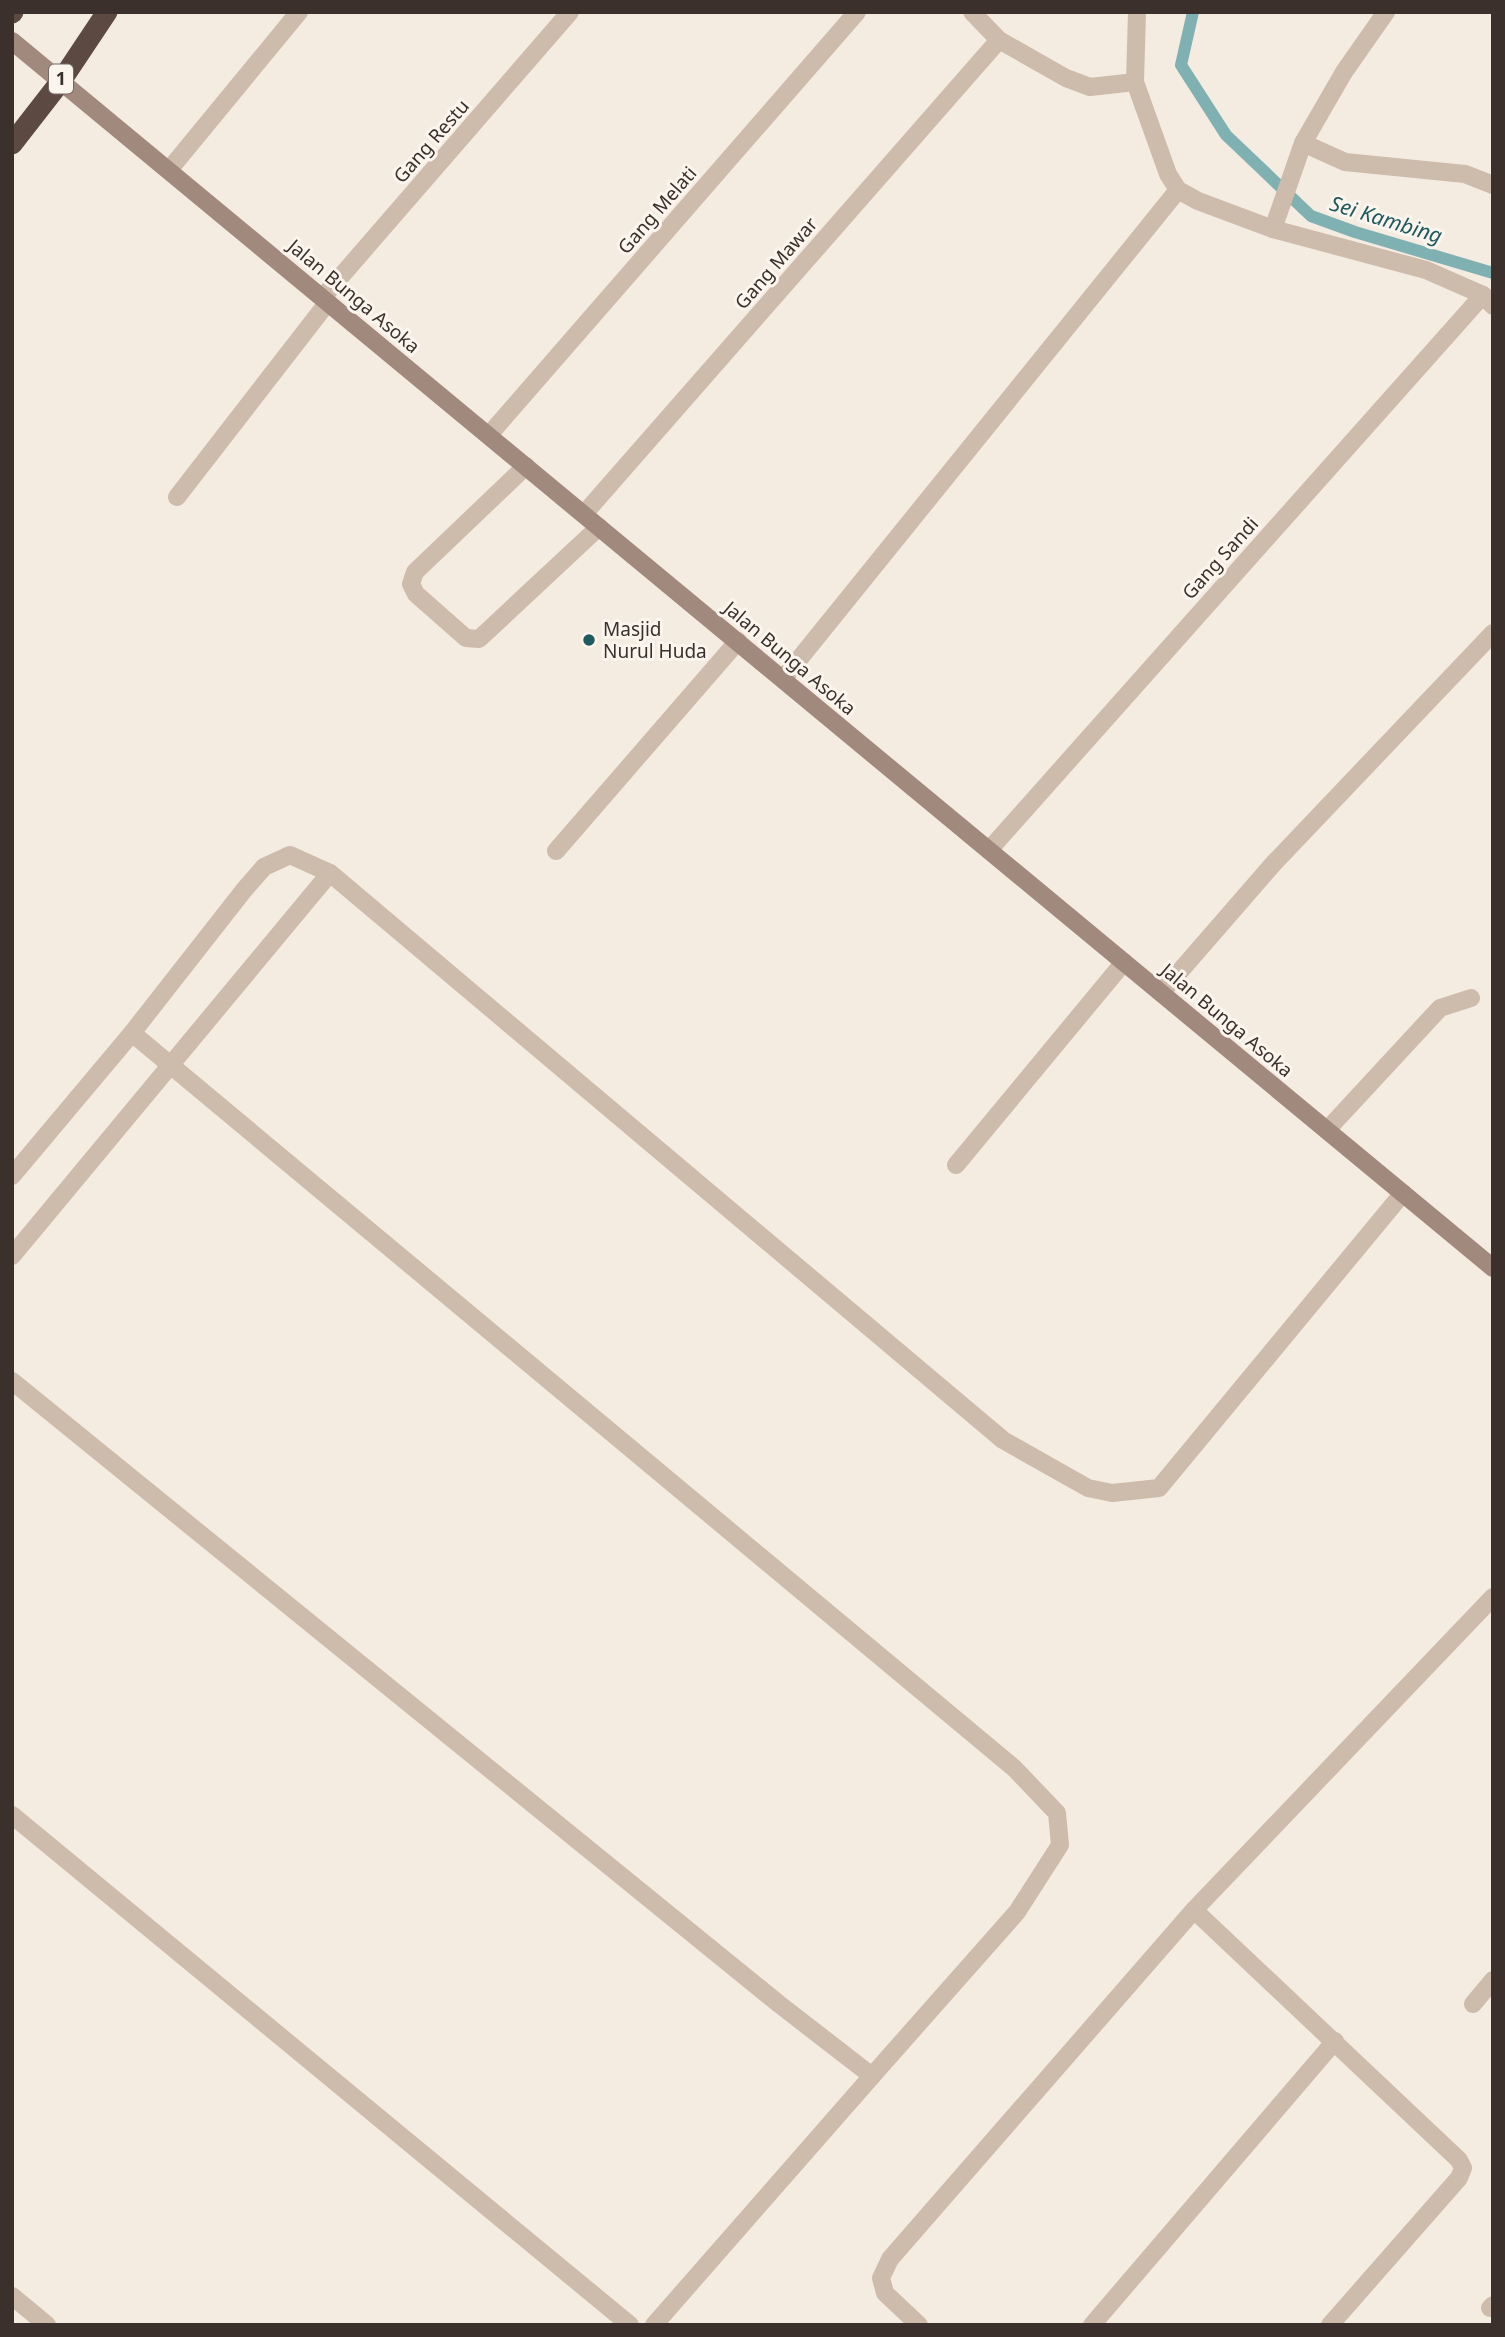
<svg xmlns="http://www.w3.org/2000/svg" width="1505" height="2337" font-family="'Noto Sans',sans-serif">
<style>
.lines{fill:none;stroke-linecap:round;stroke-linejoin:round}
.stream{stroke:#7fb0b2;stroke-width:12}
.lane{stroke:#cdbbac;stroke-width:18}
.street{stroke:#cdbbac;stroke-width:18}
.secondary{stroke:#a18a7d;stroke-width:18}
.highway{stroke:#5c4a42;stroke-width:21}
.poi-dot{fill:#1f5a5e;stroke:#fbf5ee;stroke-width:2.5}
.labels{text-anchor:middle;stroke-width:6;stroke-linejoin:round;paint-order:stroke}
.shield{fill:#fbf5ee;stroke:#756b66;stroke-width:2}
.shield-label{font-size:18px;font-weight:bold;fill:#3b302b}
.street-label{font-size:19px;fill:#3b302b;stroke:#fbf5ee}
.poi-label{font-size:19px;fill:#3b302b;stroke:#fbf5ee;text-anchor:start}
.water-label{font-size:21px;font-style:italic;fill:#1f5a5e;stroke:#fbf5ee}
</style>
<rect width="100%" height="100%" fill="#f4ebe1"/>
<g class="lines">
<path class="stream" d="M 1193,12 L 1181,65 L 1226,135 L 1311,216 L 1355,232 L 1493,273"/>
<g class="lane">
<path d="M 169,170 L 299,12"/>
<path d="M 526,466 L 415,572 L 411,584 L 416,594 L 466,638 L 479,639 L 599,527"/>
<path d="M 556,851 L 738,641"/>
<path d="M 1327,1130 L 1440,1008 L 1471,998"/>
<path d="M 956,1165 L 1124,962"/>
</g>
<g class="street">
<path d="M 972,12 L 999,40 L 1066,78 L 1090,87 L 1135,82"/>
<path d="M 1137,12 L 1135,82 L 1168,174 L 1178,190 L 1198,201 L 1273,229 L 1426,270 L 1483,295 L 1493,306"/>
<path d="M 1303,143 L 1345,162 L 1465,174 L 1493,185"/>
<path d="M 1273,229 L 1303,143 L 1344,72 L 1386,12"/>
<path d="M 323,297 L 570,12"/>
<path d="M 489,435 L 857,12"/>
<path d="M 177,497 L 328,302"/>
<path d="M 584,514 L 999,40"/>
<path d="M 783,679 L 1178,190"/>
<path d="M 989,850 L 1483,295"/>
<path d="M 1161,993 L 1274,863 L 1493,633"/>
<path d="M 132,1033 L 1014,1768 L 1057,1813 L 1060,1845 L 1017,1912 L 872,2076"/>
<path d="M 12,1176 L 132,1033 L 244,890 L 264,867 L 290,855 L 330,873 L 1003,1440 L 1088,1488 L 1112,1493 L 1159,1488 L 1403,1193"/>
<path d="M 12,1256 L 330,873"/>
<path d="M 12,1381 L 779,2004 L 872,2076 L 654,2325"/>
<path d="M 12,1815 L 630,2325"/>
<path d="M 1194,1910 L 1459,2160 L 1463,2168 L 1459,2178 L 1330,2325"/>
<path d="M 1473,2004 L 1493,1980"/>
<path d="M 12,2296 L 47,2325"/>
<path d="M 1490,2308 L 1493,2305"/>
<path d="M 919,2325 L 885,2293 L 881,2278 L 890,2259 L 1194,1910 L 1493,1597"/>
<path d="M 1092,2325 L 1335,2041"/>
</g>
<path class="secondary" d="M 12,41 L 1493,1268"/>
<g class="highway">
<path d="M 12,13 L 13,12"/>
<path d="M 12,144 L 61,81 L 107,12"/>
</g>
</g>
<circle class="poi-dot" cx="589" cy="640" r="7"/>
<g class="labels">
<rect class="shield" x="49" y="64.5" width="24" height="29" rx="5"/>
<g class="shield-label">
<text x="61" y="85">1</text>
</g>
<g class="street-label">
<text transform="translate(431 141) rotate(-49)" y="7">Gang Restu</text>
<text transform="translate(657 210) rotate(-49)" y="7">Gang Melati</text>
<text transform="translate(776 263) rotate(-49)" y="7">Gang Mawar</text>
<text transform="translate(354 296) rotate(40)" y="7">Jalan Bunga Asoka</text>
<text transform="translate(1220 558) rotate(-48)" y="7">Gang Sandi</text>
<text transform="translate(790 658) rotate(40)" y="7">Jalan Bunga Asoka</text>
<text transform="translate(1227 1020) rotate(40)" y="7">Jalan Bunga Asoka</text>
</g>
<g class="poi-label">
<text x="603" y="636">Masjid<tspan x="603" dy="22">Nurul Huda</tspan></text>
</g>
<g class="water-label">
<text transform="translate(1386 220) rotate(17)" y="7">Sei Kambing</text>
</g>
</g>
<rect width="1505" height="2337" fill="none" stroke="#3b302b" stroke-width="28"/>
</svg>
